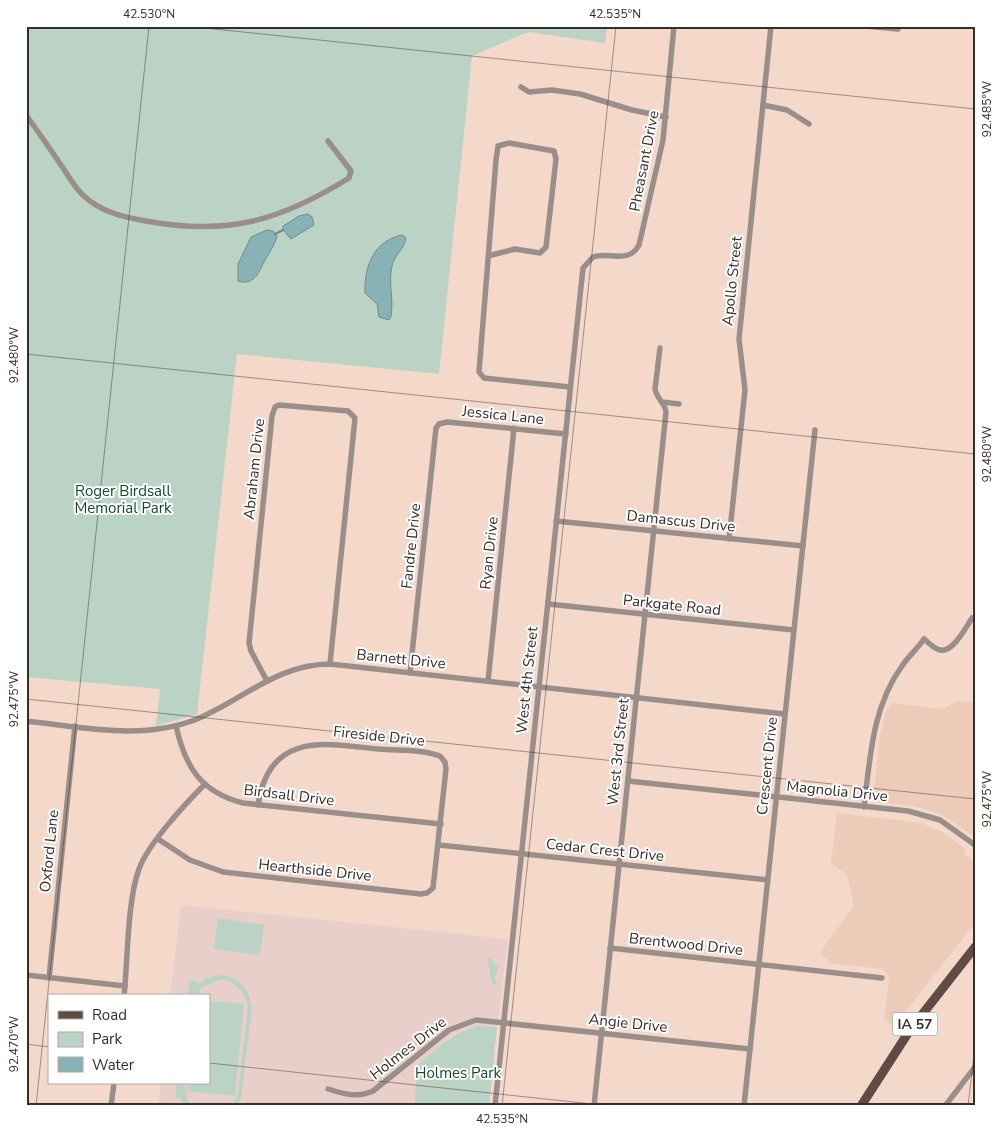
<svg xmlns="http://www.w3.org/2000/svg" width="1001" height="1132" font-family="'Nunito Sans',sans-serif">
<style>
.built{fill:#edcbb9}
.education{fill:#e9cfc9}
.green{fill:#bbd3c4}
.water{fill:#88b3b6;stroke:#708b8b}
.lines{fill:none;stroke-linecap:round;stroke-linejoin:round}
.stream{stroke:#708b8b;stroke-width:2}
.street{stroke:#9a8e8a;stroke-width:5.5}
.primary{stroke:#614c45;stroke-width:9}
.ticks{fill:none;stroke:#382d28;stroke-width:1;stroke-opacity:0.45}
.labels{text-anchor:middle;stroke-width:4;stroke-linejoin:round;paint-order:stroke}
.shield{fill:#fff;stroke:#746c68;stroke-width:1}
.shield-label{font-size:14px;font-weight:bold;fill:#382d28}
.street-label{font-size:15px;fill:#382d28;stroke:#fff}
.park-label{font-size:15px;fill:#0f4a30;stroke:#fff}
.neatline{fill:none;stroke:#382d28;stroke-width:2}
.ticks-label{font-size:12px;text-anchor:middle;fill:#382d28}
</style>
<rect width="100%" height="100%" fill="#f4d9cb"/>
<g class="built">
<path d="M 957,701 L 975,702 L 975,837 L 944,816 L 933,812 L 914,806 L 873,802 L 880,736 L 885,713 L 891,703 L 943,709 Z"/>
<path d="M 837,813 L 921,823 L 940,831 L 965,848 L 965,854 L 975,861 L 975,923 L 894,1026 L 884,1019 L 889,976 L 882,969 L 828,963 L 828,959 L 821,954 L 825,945 L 854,906 L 847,875 L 831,863 Z"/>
</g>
<path class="education" d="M 181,905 L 508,939 L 497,1027 L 479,1026 L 466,1029 L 453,1035 L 418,1065 L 414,1106 L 158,1106 L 161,1083 L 209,1083 L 209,996 L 170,996 Z"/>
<g class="green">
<path d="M 26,26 L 607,26 L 605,43 L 528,32 L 472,56 L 439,374 L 237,354 L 197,714 L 156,726 L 160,689 L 26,677 Z"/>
<path d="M 218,918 L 264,925 L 260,955 L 214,949 Z"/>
<path d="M 489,957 L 498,967 L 495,978 L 497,984 L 492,985 L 487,958 Z"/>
<path d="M 218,975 C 240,977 247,985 252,1007 L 241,1098 L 237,1106 L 232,1106 L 238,1093 L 248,1005 C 244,990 236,983 221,979 L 201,988 L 197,996 L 188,996 L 189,981 L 197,981 L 198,985 L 207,978 Z"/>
<path d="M 209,1001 L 244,1004 L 235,1096 L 187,1091 L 188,1083 L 209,1083 Z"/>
<path d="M 479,1026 L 497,1027 L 489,1106 L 414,1106 L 418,1065 C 437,1048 454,1031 479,1026 Z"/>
<path d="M 177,1083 L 185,1083 L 187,1099 L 191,1106 L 184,1106 L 181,1099 L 175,1097 Z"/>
</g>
<g class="water">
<path d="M 308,214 L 312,217 L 314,225 L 291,239 L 283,230 L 283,226 L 299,216 Z"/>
<path d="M 267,230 L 273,231 L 277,236 C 275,244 272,248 268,255 C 260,267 257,287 238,281 L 238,264 L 251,237 Z"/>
<path d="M 402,235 L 406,238 C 404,250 394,255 392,266 C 388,282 394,299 391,316 L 389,320 L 379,317 L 377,304 L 365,293 C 364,266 374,241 402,235 Z"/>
</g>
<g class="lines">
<path class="stream" d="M 275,234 L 283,230"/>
<g class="street">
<path d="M 865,26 L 898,29"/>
<path d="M 521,87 L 529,92 L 552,90 L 580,94 L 632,110 L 666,117"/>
<path d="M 763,105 L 787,110 L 809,124"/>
<path d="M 26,115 C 39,133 51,150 63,168 C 69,177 75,188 84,196 C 101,212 123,217 146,221 C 227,236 280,221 349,178 L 351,171 L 328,141"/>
<path d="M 488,256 L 515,249 L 540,253 L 546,247 L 556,159 L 554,151 L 509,143 L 498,146 L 496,160 L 479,372 L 484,378 L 570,387"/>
<path d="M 662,402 L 679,404"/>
<path d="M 556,521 L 803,546"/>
<path d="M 729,539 L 745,390 L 739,339 L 771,26"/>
<path d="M 548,604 L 794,630"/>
<path d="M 410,673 L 436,428 L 439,424 L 447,422 L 566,434"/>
<path d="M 267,681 L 251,651 L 249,643 L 272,416 L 275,407 L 279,405 L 348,411 L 355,418 L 330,664"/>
<path d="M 488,681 L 514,428"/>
<path d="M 26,721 C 83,727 142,741 197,719 C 242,700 278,664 330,664 L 785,714"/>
<path d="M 176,726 C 185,766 200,792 243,803 L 441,824"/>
<path d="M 628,781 L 908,811 L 940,820 L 975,845"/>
<path d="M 864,807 C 870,759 872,707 902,666 C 908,657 917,649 924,639 C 929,643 934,649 940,650 C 953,653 966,627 972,618"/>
<path d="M 158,839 L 190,860 L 223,872 L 421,894 L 427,893 L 433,888 L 446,769 L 445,762 L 440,756 C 422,749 397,751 378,749 C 323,743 269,732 258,805"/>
<path d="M 439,845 L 768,880"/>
<path d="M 610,948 L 882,978"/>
<path d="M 26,975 L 125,986"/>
<path d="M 49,978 L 75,726"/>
<path d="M 124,996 C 128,959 127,902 139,869 C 148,844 185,804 205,784"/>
<path d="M 328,1089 C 344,1094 357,1098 373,1091 L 449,1030 L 476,1020 L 750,1049"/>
<path d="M 111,1106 L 114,1083"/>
<path d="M 495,1106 L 583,268 L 593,257 C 609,251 628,265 639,245 L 663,140 L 674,26"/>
<path d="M 594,1106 L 666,412 C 665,403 657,399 655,389 L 660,348"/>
<path d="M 744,1106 L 815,430"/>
<path d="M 945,1106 L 975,1067"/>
</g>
<path class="primary" d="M 861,1106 L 910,1030 L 975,947"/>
</g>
<path class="ticks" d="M 186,26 L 975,109M 26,354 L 975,454M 26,699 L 975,799M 26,1044 L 49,1047M 209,1063 L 611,1106M 36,1106 L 149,26M 502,1106 L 616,26M 968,1106 L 975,1046"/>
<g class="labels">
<rect class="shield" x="892.5" y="1012.5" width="45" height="23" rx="4"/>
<g class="shield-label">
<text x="915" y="1029">IA 57</text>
</g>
<g class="street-label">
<text transform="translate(644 161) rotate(-79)" y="5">Pheasant Drive</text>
<text transform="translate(732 281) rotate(-84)" y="5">Apollo Street</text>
<text transform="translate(503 415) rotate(6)" y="5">Jessica Lane</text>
<text transform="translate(254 469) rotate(-84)" y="5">Abraham Drive</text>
<text transform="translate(681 521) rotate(6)" y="5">Damascus Drive</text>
<text transform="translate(411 546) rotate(-84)" y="5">Fandre Drive</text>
<text transform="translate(489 553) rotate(-84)" y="5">Ryan Drive</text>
<text transform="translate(672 605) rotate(6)" y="5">Parkgate Road</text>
<text transform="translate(401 659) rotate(6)" y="5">Barnett Drive</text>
<text transform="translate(527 680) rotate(-84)" y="5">West 4th Street</text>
<text transform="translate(379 736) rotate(6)" y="5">Fireside Drive</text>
<text transform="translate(618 752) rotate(-84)" y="5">West 3rd Street</text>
<text transform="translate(767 766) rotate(-84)" y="5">Crescent Drive</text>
<text transform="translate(837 791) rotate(6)" y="5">Magnolia Drive</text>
<text transform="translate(289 795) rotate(7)" y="5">Birdsall Drive</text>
<text transform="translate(605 850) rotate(6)" y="5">Cedar Crest Drive</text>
<text transform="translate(49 851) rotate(-84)" y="5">Oxford Lane</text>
<text transform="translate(315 870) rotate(6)" y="5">Hearthside Drive</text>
<text transform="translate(686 944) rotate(6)" y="5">Brentwood Drive</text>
<text transform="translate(628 1023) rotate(6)" y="5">Angie Drive</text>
<text transform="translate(408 1048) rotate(-38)" y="5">Holmes Drive</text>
</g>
<g class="park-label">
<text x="123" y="496">Roger Birdsall<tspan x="123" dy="17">Memorial Park</tspan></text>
<text x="458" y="1078">Holmes Park</text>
</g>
</g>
<rect width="1001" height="1132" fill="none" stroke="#ffffff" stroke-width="55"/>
<rect x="48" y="994" width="162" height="90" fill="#ffffff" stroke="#afaba9"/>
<rect x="58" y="1011" width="25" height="8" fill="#614c45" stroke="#afaba9"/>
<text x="92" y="1020" font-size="15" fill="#382d28">Road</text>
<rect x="58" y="1032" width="25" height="15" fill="#bbd3c4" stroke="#afaba9"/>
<text x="92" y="1044" font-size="15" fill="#382d28">Park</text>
<rect x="58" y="1057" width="25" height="15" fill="#88b3b6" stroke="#afaba9"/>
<text x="92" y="1070" font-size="15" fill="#382d28">Water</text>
<rect x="28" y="28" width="946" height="1076" class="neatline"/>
<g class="ticks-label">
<text x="149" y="18">42.530°N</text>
<text x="615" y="18">42.535°N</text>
<text transform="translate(987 109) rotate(-90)" y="4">92.485°W</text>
<text transform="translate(14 355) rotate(-90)" y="4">92.480°W</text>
<text transform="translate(987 454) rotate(-90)" y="4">92.480°W</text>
<text transform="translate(14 699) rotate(-90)" y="4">92.475°W</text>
<text transform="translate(987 799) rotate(-90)" y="4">92.475°W</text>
<text transform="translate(14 1044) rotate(-90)" y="4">92.470°W</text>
<text x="502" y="1123">42.535°N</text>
</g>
</svg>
